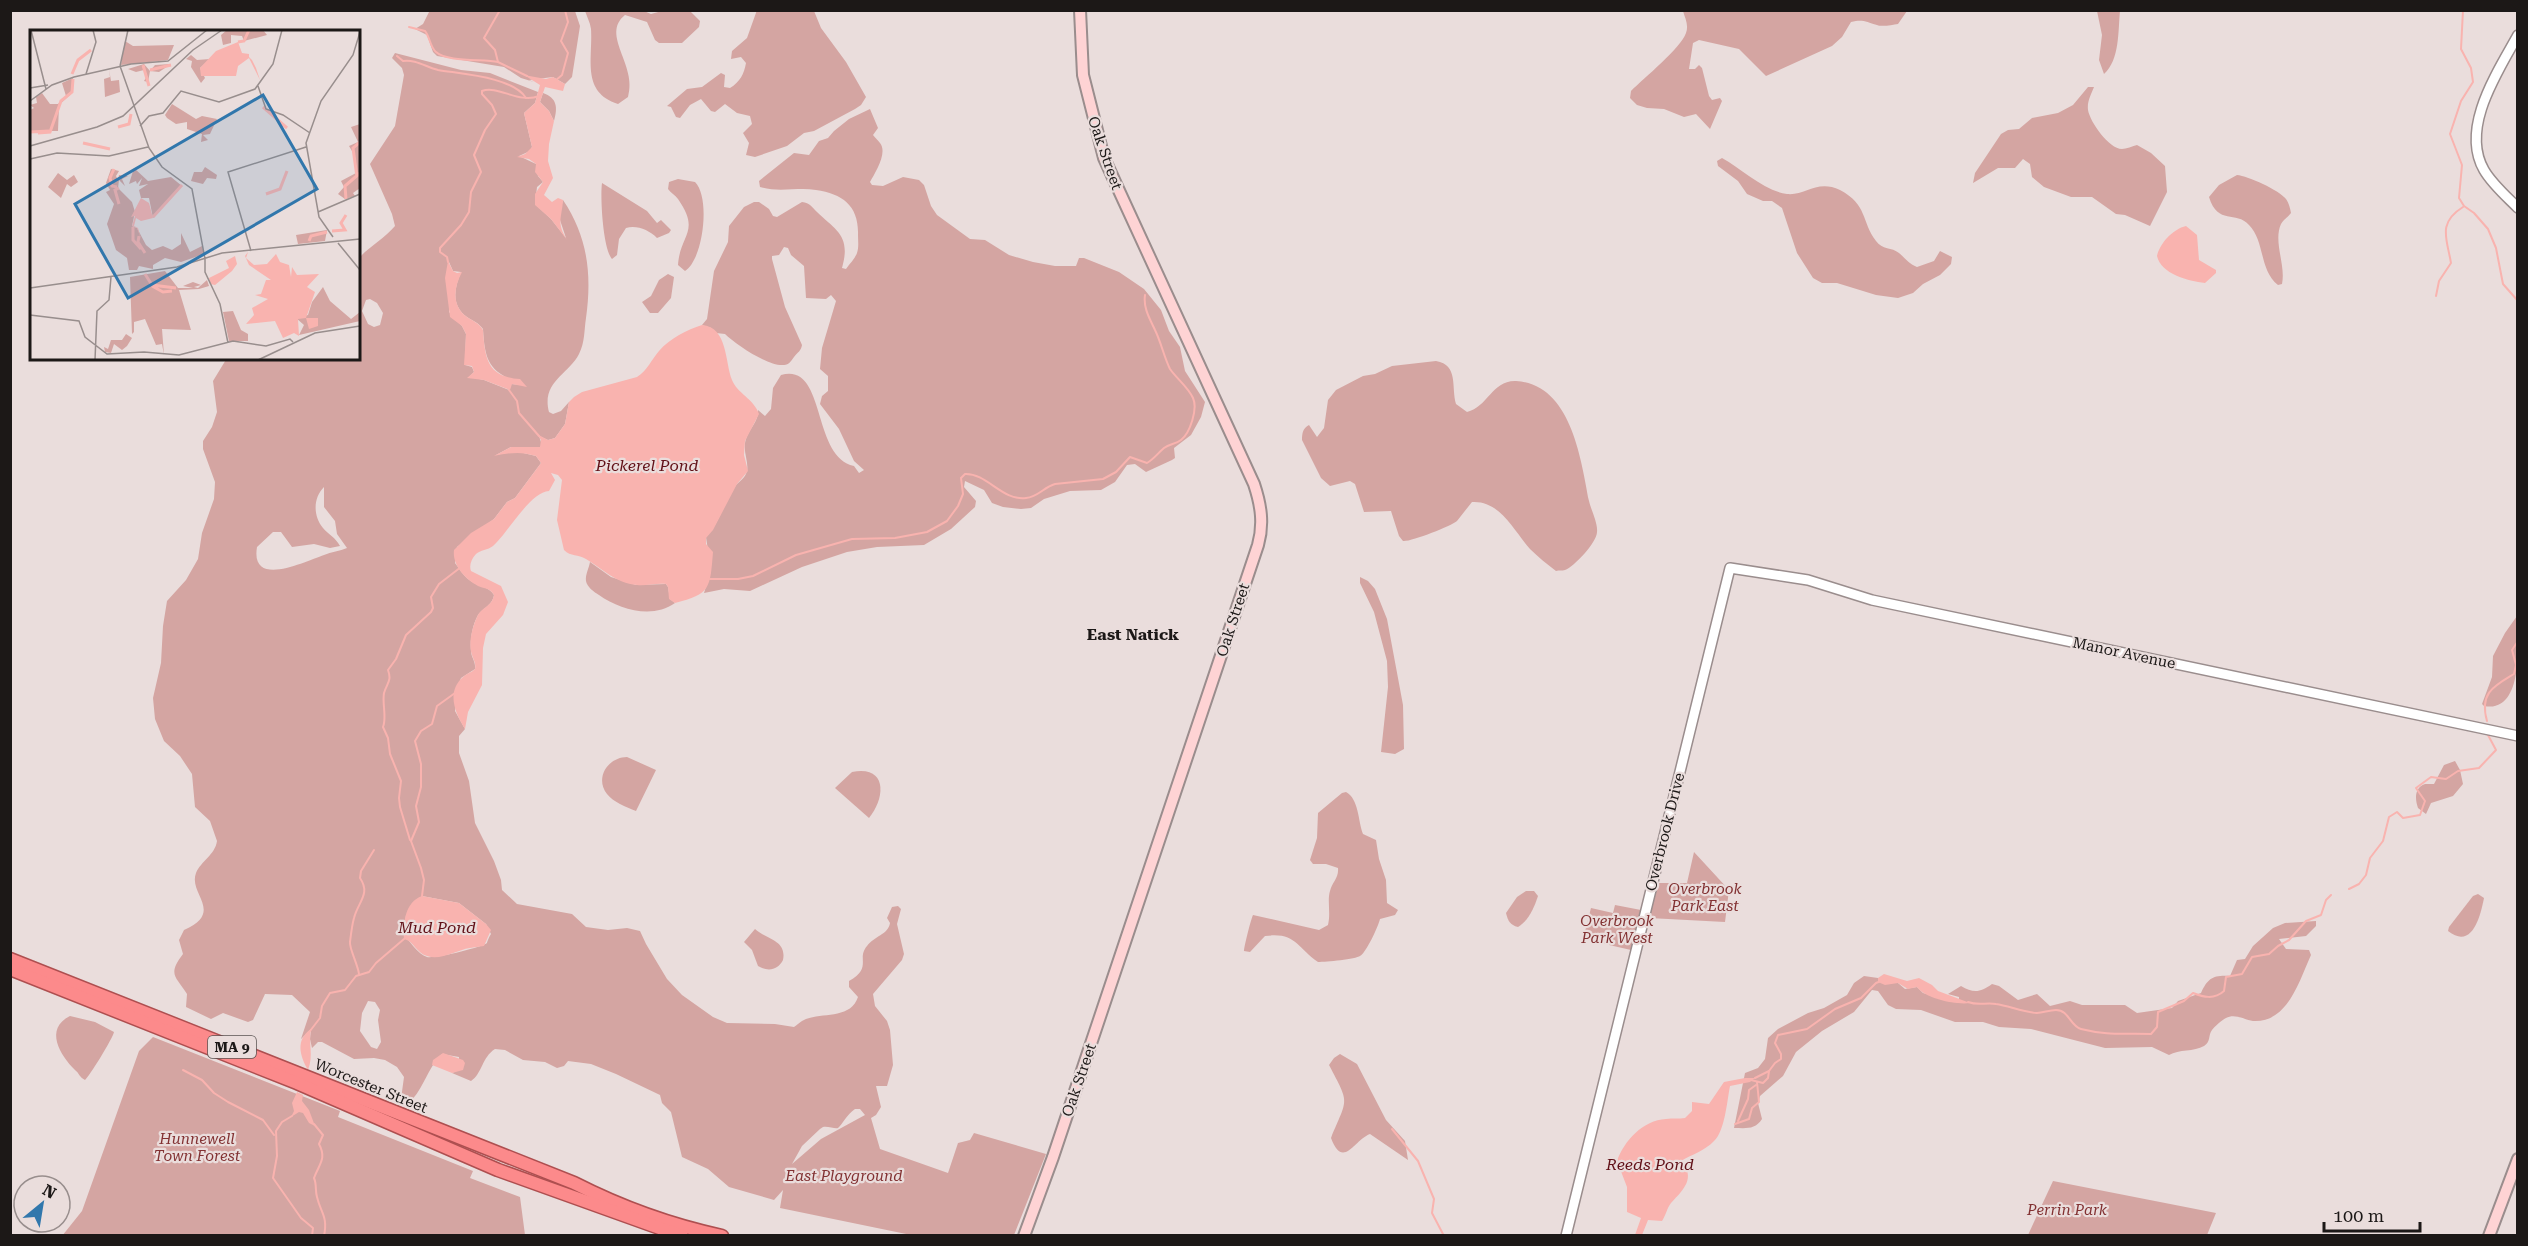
<svg xmlns="http://www.w3.org/2000/svg" width="2528" height="1246" font-family="'Roboto Serif',serif">
<style>
.green{fill:#d4a5a2;fill-rule:evenodd}
.water{fill:#f9b3af}
.lines{fill:none;stroke-linecap:round;stroke-linejoin:round}
.stream{stroke:#f9b3af;stroke-width:2}
.tertiary-casing{stroke:#9a8d8d;stroke-width:12}
.secondary-casing{stroke:#9a8d8d;stroke-width:14}
.trunk-casing{stroke:#ae4f50;stroke-width:15}
.tertiary{stroke:#fff;stroke-width:9}
.secondary{stroke:#fed3d4;stroke-width:10}
.trunk{stroke:#fc8a8b;stroke-width:12}
.labels{text-anchor:middle;stroke-width:4.5;stroke-linejoin:round;paint-order:stroke}
.shield{fill:#eadddc;stroke:#5a5352;stroke-width:1.5}
.shield-label{font-size:14px;font-weight:bold;fill:#1c1817}
.street-label{font-size:15px;fill:#1c1817;stroke:#eadddc}
.park-label{font-size:15px;font-style:italic;fill:#823132;stroke:#eadddc}
.water-label{font-size:16px;font-style:italic;fill:#611017;stroke:#eadddc}
.neighbourhood-label{font-size:16px;font-weight:bold;fill:#1c1817;stroke:#eadddc}
.inset-river{fill:none;stroke:#f9b3af;stroke-width:3}
.inset-road{fill:none;stroke:#988e8d;stroke-width:1.5}
.view{fill:#3177ac;fill-opacity:0.15;stroke:#3177ac;stroke-width:3}
.inset-edge{fill:none;stroke:#1c1817;stroke-width:3}
</style>
<rect width="100%" height="100%" fill="#eadddc"/>
<g class="green">
<path d="M 430,10 L 575,11 L 580,26 L 572,77 L 565,84 L 553,77 L 529,80 L 534,82 L 521,78 L 504,67 L 437,56 L 433,52 L 427,35 L 415,29 L 423,24 Z"/>
<path d="M 757,10 L 814,11 L 821,28 L 846,62 L 866,97 L 861,105 L 855,109 L 814,131 L 804,133 L 787,146 L 755,157 L 746,155 L 749,143 L 743,133 L 752,124 L 750,116 L 737,113 L 725,104 L 715,112 L 711,111 L 701,99 L 690,105 L 680,118 L 676,117 L 671,107 L 667,106 L 687,89 L 702,87 L 721,73 L 725,75 L 724,87 L 730,88 C 740,82 744,74 746,63 L 741,57 L 731,59 L 732,51 L 747,38 Z"/>
<path d="M 585,11 L 644,11 L 651,14 L 662,11 L 690,11 L 700,21 L 699,27 L 682,43 L 659,43 L 655,40 L 647,22 L 625,15 C 600,35 638,65 628,97 L 618,104 C 581,92 593,59 591,29 C 590,22 587,17 585,11 Z"/>
<path d="M 1683,11 L 1683,10 L 1907,11 L 1898,24 C 1892,25 1882,27 1877,25 C 1866,22 1863,19 1851,22 L 1842,37 L 1832,46 L 1766,76 L 1739,49 L 1699,40 L 1693,43 L 1689,69 L 1695,69 L 1699,65 L 1702,68 L 1709,96 L 1712,100 L 1720,98 L 1722,101 L 1710,129 L 1696,114 L 1684,117 L 1664,109 L 1647,108 L 1637,105 L 1630,98 L 1631,91 C 1644,78 1681,48 1686,33 C 1689,25 1685,18 1683,11 Z"/>
<path d="M 2097,11 L 2120,11 C 2118,30 2120,60 2104,74 L 2099,60 L 2102,35 Z"/>
<path d="M 395,53 L 461,70 L 490,73 L 538,92 L 535,103 L 524,113 L 532,147 L 530,151 L 519,156 L 536,164 L 538,176 L 543,182 L 537,187 L 535,204 L 551,219 L 566,238 L 559,217 L 563,200 C 588,237 592,275 586,318 C 584,331 585,342 579,354 C 569,374 541,382 549,412 L 553,414 L 561,411 L 569,402 L 565,424 L 555,438 L 548,440 L 539,436 L 542,445 L 540,447 L 511,447 L 496,455 L 515,451 L 536,456 L 541,463 L 515,498 L 507,502 L 494,519 L 457,547 L 455,563 C 459,568 463,575 468,579 C 476,586 489,586 494,595 C 492,607 481,608 477,617 C 472,627 470,640 471,651 C 471,657 476,662 475,669 L 461,678 L 458,686 L 455,711 L 465,729 L 459,736 L 459,753 L 469,781 L 475,823 L 494,861 L 501,880 L 502,890 L 517,904 L 572,914 L 586,927 L 608,930 L 627,928 L 640,931 L 646,944 L 667,979 L 682,995 L 713,1017 L 727,1023 L 775,1024 L 794,1027 C 797,1025 799,1023 802,1021 C 819,1011 850,1021 858,997 L 849,987 L 849,981 C 873,967 856,959 867,946 C 874,936 888,935 890,923 L 887,918 L 892,907 L 898,906 L 901,909 L 897,924 L 904,954 L 902,960 L 873,994 L 875,1006 L 887,1021 L 890,1030 L 893,1065 L 887,1086 L 876,1086 L 881,1107 L 876,1115 L 871,1118 L 880,1149 L 948,1173 L 958,1143 L 970,1140 L 974,1133 L 1046,1154 L 1014,1235 L 911,1235 L 780,1208 L 783,1190 L 774,1200 L 729,1187 L 708,1169 L 682,1157 L 671,1112 L 662,1103 L 660,1095 L 616,1074 L 591,1064 L 568,1061 L 564,1066 L 557,1068 L 545,1062 L 523,1060 L 505,1050 L 495,1049 C 482,1057 482,1074 471,1081 L 452,1073 L 459,1070 L 459,1057 L 442,1054 C 427,1068 422,1094 407,1104 L 401,1099 L 404,1077 L 397,1067 L 385,1060 L 374,1058 L 354,1059 L 322,1042 L 318,1042 L 312,1048 L 310,1039 L 311,1029 L 301,1039 L 310,1012 L 292,995 L 265,994 L 253,1020 L 248,1022 L 223,1013 L 211,1019 L 186,1007 L 187,994 C 176,976 167,975 183,954 L 179,940 L 184,930 C 225,912 188,894 196,873 C 201,861 215,855 217,841 L 210,821 L 195,807 L 192,774 L 180,756 L 164,741 L 155,719 L 153,698 L 161,663 L 163,626 L 167,601 L 186,580 L 198,559 L 202,533 L 214,499 L 215,482 L 203,449 L 203,441 L 212,427 L 217,412 L 213,381 L 227,358 L 358,358 L 359,258 C 370,246 384,239 395,226 L 392,214 L 370,164 L 395,126 L 404,75 L 402,68 L 392,58 ZM 449,262 L 453,271 L 461,272 C 454,288 451,306 467,317 C 473,321 479,323 483,329 C 485,364 490,371 522,385 L 511,384 L 509,390 L 484,380 L 469,377 L 474,372 L 472,367 L 465,365 L 466,334 L 462,326 L 449,312 C 450,291 443,284 449,262 ZM 370,299 L 377,303 L 383,313 L 380,325 L 374,327 L 368,324 L 362,311 L 366,300 ZM 324,487 L 324,507 L 335,521 L 337,534 L 347,548 C 340,551 331,552 324,555 C 306,561 250,589 257,547 L 273,532 L 281,532 L 292,547 L 314,544 L 330,548 L 340,546 C 336,538 328,534 323,528 C 313,516 313,498 324,487 ZM 422,896 L 459,903 L 486,924 L 491,934 C 490,935 487,942 487,943 C 483,947 434,959 427,957 C 418,954 409,941 404,934 L 406,915 ZM 368,1001 L 375,1002 L 380,1010 L 378,1020 L 381,1042 L 377,1049 L 371,1047 L 360,1031 L 362,1013 ZM 855,1109 L 860,1109 L 865,1115 L 821,1139 L 792,1164 L 802,1146 L 820,1129 L 823,1127 C 828,1126 835,1129 838,1128 C 842,1125 847,1114 855,1109 Z"/>
<path d="M 2088,87 L 2094,87 C 2091,95 2087,101 2088,110 C 2090,122 2109,149 2122,149 C 2126,149 2133,146 2137,145 L 2151,153 L 2165,166 L 2167,192 L 2150,226 L 2125,215 L 2116,214 L 2092,197 L 2071,197 L 2044,187 L 2032,177 L 2030,164 L 2023,159 L 2015,168 L 1998,168 L 1973,183 L 1975,173 L 2001,134 L 2008,130 L 2019,129 L 2032,118 L 2058,113 L 2073,105 Z"/>
<path d="M 543,93 C 557,98 558,107 554,121 L 549,111 L 540,102 Z"/>
<path d="M 870,109 L 878,128 L 873,135 C 875,138 878,140 880,143 C 888,153 875,173 870,182 L 872,185 L 883,186 L 903,177 L 919,180 L 924,185 L 931,206 L 937,215 L 970,239 L 985,240 L 1009,255 L 1033,262 L 1055,266 L 1076,266 L 1079,258 L 1084,258 L 1119,272 L 1144,289 L 1161,310 L 1169,331 L 1180,347 L 1185,371 L 1205,402 L 1201,417 L 1191,435 L 1174,448 L 1175,458 L 1172,460 L 1146,472 L 1135,464 L 1127,465 L 1115,482 L 1101,490 L 1070,491 L 1044,499 L 1031,508 L 1021,509 L 1003,507 L 992,503 L 984,490 L 965,481 L 964,487 L 976,501 L 975,507 L 951,529 L 924,545 L 877,547 L 847,552 L 802,567 L 750,591 L 724,589 L 704,593 L 711,571 L 706,537 C 720,522 724,502 736,485 C 741,480 745,478 747,471 C 749,461 742,451 746,439 C 749,429 759,421 758,410 L 765,416 L 771,409 L 773,388 L 781,375 C 827,362 811,457 854,466 L 859,473 L 864,470 L 854,461 L 839,429 L 820,404 L 822,396 L 828,391 L 828,376 L 820,369 L 822,348 L 836,301 L 831,295 L 826,299 L 806,298 L 804,266 L 791,255 L 788,248 L 784,247 L 779,255 L 772,256 L 772,259 L 785,307 L 802,345 C 801,351 798,352 794,357 C 791,361 789,365 784,365 C 769,367 735,344 725,334 L 716,333 L 711,328 L 702,325 L 707,319 L 714,271 L 728,242 L 729,226 L 744,207 L 754,202 L 759,202 L 769,209 L 773,216 L 777,217 L 802,202 C 810,203 812,207 817,212 C 837,231 851,236 842,268 L 846,269 C 850,263 855,259 857,253 C 859,247 858,241 858,235 C 859,206 843,194 816,190 C 797,187 779,193 760,187 L 759,181 L 794,153 L 809,155 L 819,141 L 828,138 L 834,131 L 849,119 Z"/>
<path d="M 1722,158 C 1742,169 1764,191 1787,194 C 1805,196 1817,179 1840,190 C 1868,205 1861,221 1876,241 C 1882,250 1892,247 1899,253 C 1906,259 1909,264 1917,267 L 1934,261 L 1940,251 L 1952,257 L 1951,264 L 1940,275 L 1923,284 L 1913,293 L 1898,298 L 1876,295 L 1837,283 L 1822,283 L 1813,278 L 1797,253 L 1782,208 L 1772,201 L 1763,201 L 1747,194 L 1738,181 L 1718,166 L 1717,161 Z"/>
<path d="M 2237,175 C 2248,176 2279,190 2286,199 C 2289,203 2290,208 2291,213 C 2288,217 2283,220 2281,224 C 2273,242 2286,265 2282,284 L 2278,285 C 2259,270 2265,241 2249,225 C 2236,210 2218,226 2209,197 L 2219,185 Z"/>
<path d="M 678,179 L 695,182 C 711,198 703,260 685,271 L 678,265 C 680,234 701,232 678,199 C 675,195 671,193 668,189 L 669,182 Z"/>
<path d="M 602,183 L 647,211 L 657,223 L 661,220 L 671,230 L 669,233 L 657,238 C 649,230 637,225 626,228 L 619,239 L 617,255 L 612,259 C 603,249 600,197 602,183 Z"/>
<path d="M 668,274 L 674,277 L 671,298 L 658,313 L 650,313 L 642,302 L 651,296 L 659,280 Z"/>
<path d="M 1436,361 C 1459,365 1451,387 1456,404 L 1467,412 C 1488,407 1492,380 1516,381 C 1571,384 1581,459 1589,501 C 1591,510 1598,523 1597,532 C 1597,542 1574,567 1565,570 C 1562,571 1559,570 1556,571 C 1547,564 1538,557 1530,549 C 1514,531 1500,500 1472,502 C 1467,508 1462,515 1457,521 C 1451,526 1411,542 1403,541 L 1399,536 L 1391,511 L 1364,512 L 1355,484 L 1350,481 L 1330,486 L 1321,478 L 1302,440 C 1302,433 1303,428 1309,425 L 1317,437 L 1324,428 L 1328,400 L 1336,390 L 1363,376 L 1375,374 L 1392,366 Z"/>
<path d="M 590,562 L 611,577 L 636,585 L 666,584 L 668,587 L 670,599 L 675,603 C 653,619 620,610 599,595 C 594,592 587,587 586,581 C 585,575 589,568 590,562 Z"/>
<path d="M 1360,577 L 1368,581 L 1375,589 L 1387,619 L 1403,705 L 1404,749 L 1395,754 L 1381,752 L 1388,687 L 1387,661 L 1374,612 L 1360,583 Z"/>
<path d="M 2517,616 C 2518,639 2525,714 2484,706 L 2482,704 L 2492,677 L 2493,656 L 2505,633 Z"/>
<path d="M 627,757 L 656,770 L 636,811 C 626,807 613,802 607,794 C 594,777 609,757 627,757 Z"/>
<path d="M 2455,761 L 2460,770 L 2463,784 L 2453,796 L 2431,803 L 2426,814 L 2418,808 C 2415,799 2414,788 2425,784 L 2434,784 L 2444,765 Z"/>
<path d="M 852,772 C 887,765 886,797 869,818 L 835,788 Z"/>
<path d="M 1346,792 C 1359,799 1358,821 1363,834 L 1376,840 L 1379,859 L 1386,880 L 1387,903 L 1398,910 L 1395,915 L 1380,919 C 1378,927 1366,953 1360,956 C 1356,959 1326,962 1318,962 C 1296,947 1296,932 1265,936 L 1250,952 L 1244,951 C 1244,947 1251,919 1253,915 L 1319,930 L 1328,925 C 1331,913 1327,901 1330,891 C 1332,882 1339,878 1338,868 L 1326,864 L 1313,864 L 1310,860 L 1317,838 L 1318,813 L 1342,793 Z"/>
<path d="M 1694,852 L 1729,890 L 1725,922 L 1649,918 L 1657,883 L 1687,883 Z"/>
<path d="M 1526,891 L 1534,891 L 1538,896 C 1534,908 1529,920 1518,927 C 1510,925 1508,921 1506,913 L 1517,897 Z"/>
<path d="M 2478,894 L 2484,898 C 2481,913 2473,951 2448,931 L 2449,927 L 2473,896 Z"/>
<path d="M 1615,905 L 1641,910 L 1631,950 L 1583,939 L 1591,908 L 1613,913 Z"/>
<path d="M 2316,921 L 2316,926 L 2306,936 L 2279,939 L 2286,949 L 2309,950 L 2311,955 C 2299,981 2288,1023 2253,1021 C 2245,1020 2235,1013 2226,1018 C 2223,1019 2214,1027 2212,1030 C 2208,1035 2211,1042 2204,1046 C 2194,1052 2179,1049 2169,1055 L 2152,1047 L 2105,1048 L 2031,1029 L 1999,1027 L 1983,1022 L 1955,1022 L 1921,1010 L 1896,1009 L 1888,1005 L 1878,991 L 1872,990 L 1854,1012 L 1822,1031 L 1796,1052 L 1783,1076 L 1760,1096 L 1758,1103 L 1762,1119 C 1755,1130 1746,1128 1734,1128 L 1745,1073 L 1758,1068 L 1765,1059 L 1768,1038 L 1778,1029 L 1808,1013 L 1824,1008 L 1847,995 L 1854,983 L 1864,976 L 1878,978 L 1878,982 L 1898,983 L 1905,989 L 1917,987 L 1923,993 L 1959,1003 L 1959,997 L 1948,994 L 1961,986 C 1973,993 1980,993 1992,984 L 1999,986 L 2018,1000 L 2037,994 L 2050,1006 L 2070,1001 L 2082,1005 L 2125,1005 L 2137,1013 L 2172,1008 L 2178,1001 L 2201,993 C 2208,978 2213,975 2230,976 L 2237,960 L 2245,959 L 2253,946 L 2273,928 L 2285,923 Z"/>
<path d="M 755,929 C 767,940 787,940 783,960 C 778,970 768,972 758,966 L 752,950 L 744,942 Z"/>
<path d="M 70,1016 L 95,1022 L 114,1032 C 113,1038 89,1077 85,1080 C 79,1077 80,1074 75,1070 C 60,1055 44,1029 70,1016 Z"/>
<path d="M 153,1037 L 340,1111 L 338,1117 L 473,1171 L 470,1178 L 520,1197 L 525,1235 L 62,1236 L 82,1211 L 139,1051 Z"/>
<path d="M 1340,1054 L 1357,1064 L 1386,1120 L 1405,1141 L 1408,1160 L 1370,1134 C 1354,1140 1343,1170 1331,1138 C 1348,1097 1350,1105 1329,1065 L 1334,1058 Z"/>
<path d="M 2053,1181 L 2216,1213 L 2207,1235 L 2028,1235 Z"/>
</g>
<g class="water">
<path d="M 524,75 L 546,79 L 553,77 L 565,84 L 563,91 L 545,87 L 540,102 L 549,111 L 554,121 L 549,144 L 548,161 L 553,178 L 544,195 L 552,202 L 558,198 L 563,200 C 562,218 556,222 567,240 L 551,219 L 535,205 L 535,194 L 543,182 L 535,172 L 536,164 L 529,159 L 517,157 L 525,154 L 532,147 L 524,113 L 535,103 L 540,85 Z"/>
<path d="M 2186,226 L 2197,235 L 2199,260 L 2216,270 L 2216,273 L 2205,283 C 2188,281 2161,274 2157,256 C 2160,243 2173,229 2186,226 Z"/>
<path d="M 448,261 L 453,271 L 457,273 L 462,272 C 454,287 451,305 467,317 C 473,321 479,323 483,330 C 485,358 487,377 520,379 L 527,387 L 512,384 L 510,390 L 484,380 L 467,378 L 474,372 L 472,366 L 464,365 L 466,334 L 462,326 L 450,317 L 445,278 Z"/>
<path d="M 702,325 C 728,327 725,363 732,380 C 737,393 754,399 759,414 L 745,441 L 744,455 L 748,471 L 737,484 L 713,530 L 706,538 L 706,544 L 713,552 C 710,588 711,594 675,603 L 669,599 L 668,587 L 666,584 C 656,583 646,586 637,585 C 615,583 603,569 586,559 C 578,554 571,557 564,550 L 557,520 L 562,480 L 558,475 L 551,473 L 555,480 L 549,491 C 530,492 507,534 493,546 C 488,550 480,550 476,554 C 471,559 469,566 471,571 L 501,586 L 508,602 L 503,615 L 486,634 L 483,648 L 482,685 L 468,712 L 465,729 C 455,713 446,692 463,677 C 467,673 471,673 475,669 C 476,663 474,661 472,655 C 468,644 472,628 477,617 C 481,607 492,607 494,595 C 490,588 485,589 478,586 C 465,579 452,565 454,550 L 471,533 L 494,519 L 507,502 L 515,498 L 541,463 L 536,456 C 520,451 510,453 494,456 L 511,447 L 540,447 L 541,440 L 537,434 L 548,440 L 555,438 L 565,424 L 569,402 L 574,397 L 582,392 L 637,377 C 648,370 651,360 659,351 C 670,338 687,330 702,325 Z"/>
<path d="M 422,896 L 459,903 L 486,924 L 491,930 L 484,946 C 479,947 474,947 470,948 C 456,950 441,961 427,956 C 416,953 414,941 404,939 C 403,923 405,902 422,896 Z"/>
<path d="M 1884,974 L 1907,981 L 1919,978 L 1932,985 L 1938,991 L 1970,1003 C 1956,1005 1926,999 1917,987 L 1908,989 L 1898,983 L 1885,985 L 1878,982 L 1878,978 Z"/>
<path d="M 311,1029 C 308,1043 314,1055 308,1070 C 300,1056 295,1040 311,1029 Z"/>
<path d="M 443,1053 L 463,1060 L 465,1063 L 463,1070 L 452,1073 L 432,1065 L 433,1060 Z"/>
<path d="M 1745,1078 L 1755,1078 L 1750,1082 L 1730,1086 C 1727,1101 1725,1131 1714,1141 C 1706,1150 1691,1155 1681,1161 C 1696,1178 1684,1189 1671,1203 C 1667,1208 1666,1215 1662,1221 L 1648,1220 L 1642,1235 L 1635,1235 L 1641,1218 L 1627,1212 L 1627,1187 L 1617,1161 C 1624,1141 1643,1120 1666,1119 C 1673,1118 1679,1119 1685,1118 L 1692,1111 L 1692,1102 L 1709,1104 L 1724,1082 Z"/>
<path d="M 297,1092 L 303,1095 L 302,1101 L 309,1110 L 315,1126 L 309,1123 L 303,1113 L 299,1112 L 291,1117 L 294,1111 L 292,1103 Z"/>
</g>
<g class="lines">
<g class="stream">
<path d="M 500,10 L 484,38 L 495,50 L 498,62 L 527,76"/>
<path d="M 2463,10 L 2461,49 L 2471,68 L 2473,82 L 2461,101 L 2450,134 L 2462,165 L 2459,198 L 2464,206 L 2474,213 L 2488,229 L 2496,248 L 2503,284 L 2518,301"/>
<path d="M 409,27 L 425,31 C 430,37 430,47 436,52 C 447,62 483,59 498,62"/>
<path d="M 397,56 L 403,61 C 415,59 426,67 438,70 C 461,74 513,77 526,98"/>
<path d="M 555,81 L 562,75 L 568,53 L 561,41 L 568,22 L 565,10"/>
<path d="M 448,262 L 447,257 L 440,252 L 440,248 L 461,225 L 469,212 L 471,192 L 481,172 L 474,155 L 485,130 L 496,114 L 492,105 L 482,94 L 482,91 C 498,85 519,104 539,96"/>
<path d="M 2436,296 L 2439,281 L 2451,263 C 2447,239 2437,223 2463,207"/>
<path d="M 509,390 L 517,401 L 519,413 L 539,436"/>
<path d="M 710,579 L 738,579 L 753,576 L 796,555 L 852,539 L 895,538 L 927,532 L 947,521 L 958,506 L 963,494 L 961,478 L 965,474 C 987,473 1002,501 1026,498 C 1038,497 1044,487 1055,484 L 1103,479 L 1116,472 L 1130,457 L 1147,463 C 1154,459 1158,453 1164,448 C 1169,444 1176,444 1181,440 C 1190,433 1198,409 1193,398 C 1188,387 1177,379 1170,369 C 1164,357 1161,342 1155,330 C 1150,319 1143,308 1145,295"/>
<path d="M 2487,721 C 2479,693 2494,686 2514,674 L 2516,665 L 2512,650 L 2518,641"/>
<path d="M 410,840 L 400,807 L 399,798 L 401,781 L 390,754 L 388,738 L 383,727 C 387,717 382,704 384,693 C 387,683 392,681 388,670 L 396,659 L 406,635 L 431,612 L 433,608 L 431,597 L 439,584 L 461,567"/>
<path d="M 2349,889 L 2359,884 L 2366,875 L 2370,858 L 2383,841 L 2389,817 L 2397,812 L 2403,818 L 2420,815 L 2425,801 L 2416,788 L 2431,777 L 2446,779 L 2458,771 L 2479,768 L 2496,750 L 2488,735"/>
<path d="M 422,896 L 424,880 L 421,868 L 411,841 L 419,822 L 416,806 L 421,787 L 421,764 L 415,741 L 421,731 L 432,724 L 437,706 L 455,693"/>
<path d="M 359,974 C 358,965 349,948 350,942 C 351,934 352,925 354,918 C 358,902 371,894 360,878 L 361,871 L 374,850"/>
<path d="M 1968,1002 C 1979,1006 1986,1002 1996,1004 C 2009,1006 2023,1012 2037,1013 C 2043,1013 2049,1010 2056,1010 C 2069,1010 2070,1026 2081,1029 C 2109,1036 2123,1033 2151,1034 L 2157,1027 L 2158,1012 L 2184,1001 L 2193,993 C 2203,997 2214,1000 2224,991 L 2226,977 L 2242,974 L 2252,957 L 2269,954 L 2278,946 L 2289,940 L 2306,921 L 2321,915 L 2326,900 L 2331,895"/>
<path d="M 310,1031 L 320,1018 L 322,1006 L 330,993 L 345,990 L 356,976 L 369,972 L 376,963 L 404,939"/>
<path d="M 183,1070 L 202,1080 L 214,1093 L 228,1102 L 263,1120 L 274,1135"/>
<path d="M 1755,1078 L 1769,1071 L 1775,1063 L 1781,1059 L 1781,1054 L 1775,1043 L 1778,1035 L 1807,1029 L 1835,1009 L 1861,998 L 1876,983 L 1881,981"/>
<path d="M 1751,1080 L 1763,1083 L 1768,1078 L 1769,1071"/>
<path d="M 292,1116 L 282,1122 L 276,1131 L 277,1156 L 273,1178 L 301,1218 L 313,1228 L 312,1236"/>
<path d="M 1738,1121 L 1748,1099 L 1749,1090 L 1756,1085"/>
<path d="M 314,1124 L 323,1135 L 319,1144 C 327,1159 319,1164 314,1178 C 317,1185 315,1191 317,1197 C 321,1214 328,1216 324,1236"/>
<path d="M 1735,1124 L 1749,1119 L 1752,1108 L 1759,1102 L 1757,1082"/>
<path d="M 1392,1129 L 1418,1161 L 1434,1199 L 1432,1213 L 1444,1236"/>
</g>
<defs>
<g id="tertiary">
<path d="M 2518,35 C 2497,73 2460,128 2484,170 C 2492,184 2506,196 2518,208"/>
<path d="M 1566,1236 L 1730,568 L 1808,580 L 1872,600 L 2518,736"/>
</g>
<g id="secondary">
<path d="M 1024,1236 L 1053,1157 L 1258,545 C 1264,524 1261,505 1254,484 L 1104,158 L 1083,75 L 1080,10"/>
<path d="M 2489,1236 L 2518,1159"/>
</g>
<g id="trunk">
<path d="M 10,959 L 574,1183 C 621,1207 671,1225 722,1236"/>
<path d="M 10,969 L 297,1083 L 498,1170 L 682,1236"/>
</g>
</defs>
<use href="#tertiary" class="tertiary-casing"/>
<use href="#secondary" class="secondary-casing"/>
<use href="#trunk" class="trunk-casing"/>
<use href="#tertiary" class="tertiary"/>
<use href="#secondary" class="secondary"/>
<use href="#trunk" class="trunk"/>
</g>
<g class="labels">
<rect class="shield" x="208" y="1036" width="48" height="22" rx="4.5"/>
<g class="shield-label">
<text x="232" y="1052">MA 9</text>
</g>
<g class="street-label">
<text transform="translate(1105 153) rotate(71)" y="5">Oak Street</text>
<text transform="translate(1233 620) rotate(-72)" y="5">Oak Street</text>
<text transform="translate(2124 653) rotate(12)" y="5">Manor Avenue</text>
<text transform="translate(1665 832) rotate(-76)" y="5">Overbrook Drive</text>
<text transform="translate(1079 1080) rotate(-71)" y="5">Oak Street</text>
<text transform="translate(371 1086) rotate(22)" y="5">Worcester Street</text>
</g>
<g class="park-label">
<text x="1705" y="894">Overbrook<tspan x="1705" dy="17">Park East</tspan></text>
<text x="1617" y="926">Overbrook<tspan x="1617" dy="17">Park West</tspan></text>
<text x="197" y="1144">Hunnewell<tspan x="197" dy="17">Town Forest</tspan></text>
<text x="844" y="1181">East Playground</text>
<text x="2067" y="1215">Perrin Park</text>
</g>
<g class="water-label">
<text x="647" y="471">Pickerel Pond</text>
<text x="437" y="933">Mud Pond</text>
<text x="1650" y="1170">Reeds Pond</text>
</g>
<g class="neighbourhood-label">
<text x="1133" y="640">East Natick</text>
</g>
</g>
<g transform="translate(30 30)">
<rect width="330" height="330" fill="#eadddc"/>
<path d="M 197,0 L 233,0 L 237,5 L 214,11 L 212,6 L 201,5 L 201,13 L 193,15 L 191,5 ZM 95,11 L 103,16 L 144,15 L 138,30 L 91,35 ZM 161,25 L 167,30 L 180,29 L 170,38 L 175,48 L 171,53 L 161,37 L 162,31 L 156,29 ZM 114,34 L 120,41 L 125,35 L 141,34 L 129,42 L 120,41 L 118,52 L 114,51 L 117,46 L 114,40 L 106,42 L 98,39 ZM 79,39 L 81,51 L 89,50 L 90,62 L 75,67 L 74,49 L 80,47 ZM 43,48 L 41,64 L 29,75 L 28,101 L 0,101 L 0,80 L 4,78 L 0,75 L 7,73 L 6,67 L 12,63 L 20,74 L 28,74 L 36,66 L 32,53 ZM 142,74 L 166,89 L 172,86 L 187,89 L 180,104 L 173,105 L 178,110 L 171,112 L 172,104 L 157,99 L 157,92 L 146,94 L 137,88 L 135,85 ZM 330,94 L 330,158 L 323,163 L 325,166 L 315,169 L 308,164 L 314,157 L 311,151 L 326,143 L 325,126 L 319,116 L 328,112 L 321,97 ZM 175,137 L 187,145 L 186,149 L 177,148 L 173,154 L 161,151 L 164,142 L 172,142 ZM 104,138 L 118,151 L 141,147 L 152,156 L 123,188 L 119,168 L 111,168 L 109,160 L 118,154 L 109,156 L 112,148 L 107,154 L 106,151 L 99,154 ZM 81,139 L 89,141 L 86,146 L 88,150 L 89,145 L 98,146 L 92,149 L 95,156 L 89,150 L 88,158 L 102,172 L 105,182 L 102,196 L 107,198 L 116,215 L 122,220 L 133,216 L 142,220 L 151,214 L 151,203 L 160,222 L 172,216 L 174,224 L 151,232 L 135,228 L 123,235 L 123,239 L 109,236 L 107,240 L 99,240 L 97,228 L 86,220 L 77,194 L 84,174 L 76,162 L 80,160 L 76,153 ZM 28,143 L 37,150 L 44,145 L 48,152 L 41,157 L 37,154 L 31,168 L 18,157 ZM 297,200 L 295,211 L 268,214 L 266,205 ZM 135,241 L 148,258 L 163,258 L 153,256 L 163,252 L 171,255 L 164,257 L 168,258 L 177,250 L 179,256 L 169,259 L 149,260 L 161,300 L 132,299 L 134,325 L 132,314 L 126,315 L 115,289 L 104,292 L 104,302 L 102,304 L 100,247 ZM 293,257 L 300,271 L 321,289 L 330,282 L 330,291 L 269,305 L 274,295 L 266,288 L 278,285 L 282,272 ZM 203,281 L 211,300 L 218,304 L 218,311 L 199,311 L 193,282 ZM 96,304 L 102,308 L 97,316 L 92,320 L 84,314 L 81,323 L 75,322 L 74,317 L 78,319 L 81,310 L 92,310 Z" fill="#d4a5a2"/>
<path d="M 208,12 L 212,23 L 219,24 L 219,27 L 222,30 L 226,38 L 230,50 L 219,28 L 208,36 L 206,46 L 171,46 L 170,38 L 186,21 ZM 111,168 L 119,173 L 123,188 L 111,191 L 106,188 L 104,196 L 108,198 L 111,209 L 107,198 L 102,196 L 105,186 L 101,187 ZM 218,222 L 216,228 L 224,235 L 237,234 L 246,224 L 250,232 L 259,235 L 261,247 L 262,237 L 267,245 L 289,244 L 277,257 L 285,262 L 276,288 L 288,288 L 288,296 L 279,299 L 276,288 L 268,289 L 269,306 L 264,303 L 253,308 L 245,291 L 216,294 L 224,285 L 222,278 L 238,269 L 225,265 L 231,264 L 236,250 L 241,250 L 219,235 L 215,226 ZM 205,226 L 207,234 L 202,241 L 185,255 L 180,254 L 179,248 L 199,238 L 196,231 Z" fill="#f9b3af"/>
<path class="inset-river" d="M 208,12 L 214,11 L 219,0M 113,35 L 119,56M 120,40 L 141,35M 42,44 L 48,30 L 61,20M 233,77 L 257,98M 88,97 L 99,94 L 101,84M 0,102 L 19,101M 8,103 L 20,102 L 31,71 L 42,62 L 43,49M 53,113 L 80,119M 84,139 L 80,148 L 82,156 L 87,157M 327,147 L 323,118 L 330,112M 236,164 L 250,159 L 257,141M 316,169 L 315,156 L 330,143M 89,174 L 85,160 L 89,158M 123,187 L 152,155M 103,197 L 103,210 L 111,219M 302,201 L 315,200 L 311,193 L 316,185M 109,206 L 108,212 L 115,223M 279,211 L 281,206 L 297,202M 115,244 L 122,255 L 146,258M 122,256 L 133,262 L 142,261"/>
<path class="inset-road" d="M 1,0 L 16,59M 90,36 L 98,0M 90,36 L 119,118 L 132,137 L 162,159 L 175,229M 56,44 L 66,12 L 63,0M 228,56 L 236,79 L 253,85 L 280,103M 0,58 L 18,55M 0,71 L 22,55 L 44,47 L 101,34 L 138,31 L 177,0M 110,96 L 119,86 L 133,83 L 151,61 L 189,72 L 225,59 L 243,34 L 252,0M 0,116 L 67,97 L 93,86 L 163,20 L 192,0M 0,129 L 27,123 L 79,126 L 118,117M 288,182 L 330,164M 303,207 L 289,187 L 276,113 L 291,71 L 323,25 L 330,2M 308,213 L 330,240M 221,221 L 198,142 L 276,117M 175,229 L 175,242 L 190,274 L 198,313M 0,258 L 147,237 L 192,223 L 330,209M 0,285 L 49,291 L 55,307 L 77,324 L 114,322 L 149,325 L 203,311 L 236,316 L 260,309 L 263,312M 65,330 L 67,281 L 79,270 L 81,247M 228,330 L 285,303 L 330,296"/>
<path class="view" d="M 233,65 L 287,159 L 98,268 L 45,174 Z"/>
<rect width="330" height="330" class="inset-edge"/>
</g>
<rect width="2528" height="1246" fill="none" stroke="#1c1817" stroke-width="24"/>
<g transform="translate(42 1204) rotate(30)"><circle r="28" fill="#eadddc" stroke="#988e8d" stroke-width="1.5"/>
<path d="M0-4.5L10 22L0 15L-10 22Z" fill="#3177ac"/>
<text y="-9" font-size="16" font-weight="bold" text-anchor="middle" fill="#1c1817">N</text>
</g>
<path d="M2324 1222v9h96v-9" fill="none" stroke="#1c1817" stroke-width="3"/>
<text x="2333" y="1222" font-size="18" fill="#1c1817" stroke="#eadddc" stroke-width="4.5" paint-order="stroke">100 m</text>
</svg>
